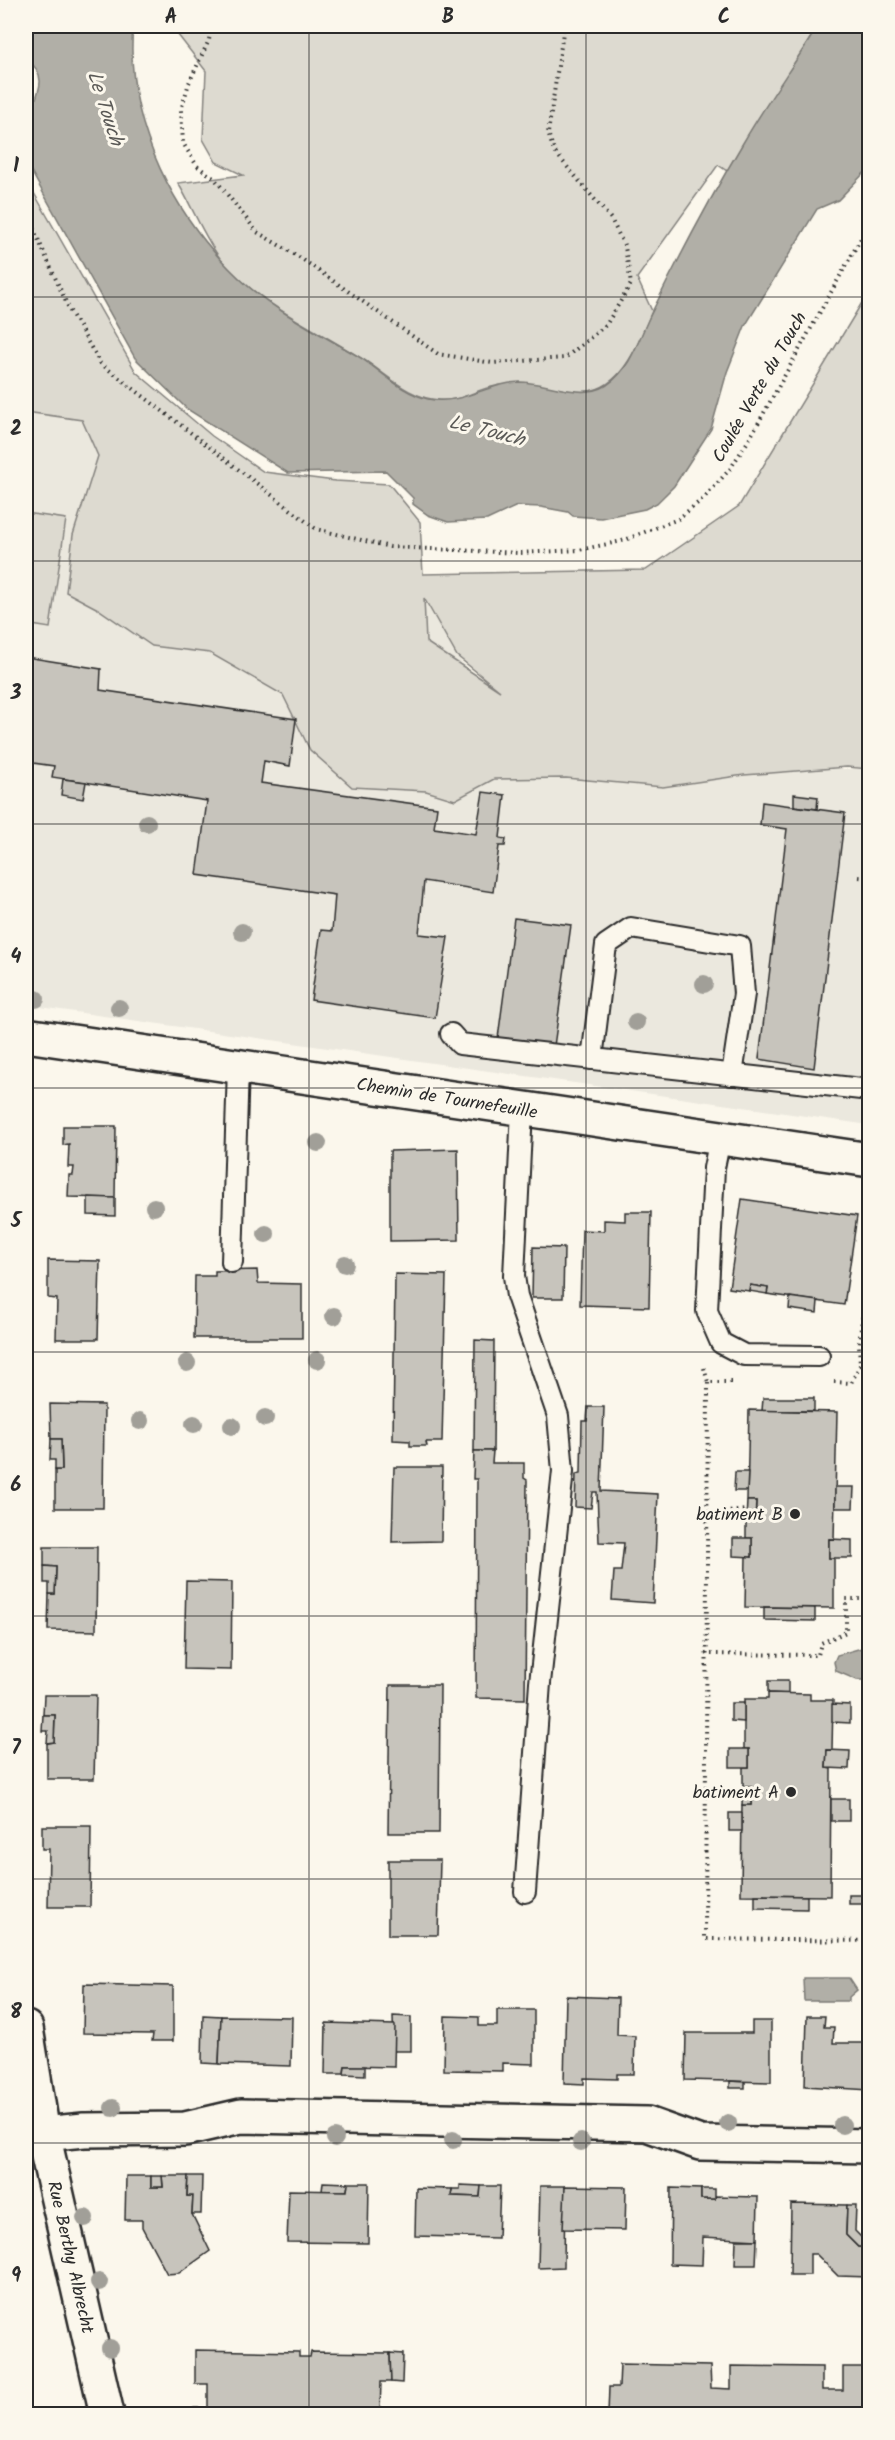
<svg xmlns="http://www.w3.org/2000/svg" width="895" height="2440" font-family="Kalam,sans-serif">
<style>
.built{fill:#ebe8de}
.green{fill:#dddad0;stroke:#84827e;stroke-width:1.5;fill-rule:evenodd}
.water{fill:#b1afa7;stroke:#7b7a75;stroke-width:1.5}
.building{fill:#c7c4bc;stroke:#2b2b2b;stroke-width:1.5}
.lines{fill:none;stroke-linecap:round;stroke-linejoin:round}
.service-casing{stroke:#2b2b2b;stroke-width:24}
.minor-casing{stroke:#2b2b2b;stroke-width:38}
.tertiary-casing{stroke:#2b2b2b;stroke-width:38}
.path{stroke:#2b2b2b;stroke-width:4;stroke-dasharray:1.5 4.5;stroke-linecap:butt}
.service{stroke:#fbf7ec;stroke-width:20}
.minor{stroke:#fbf7ec;stroke-width:33}
.tertiary{stroke:#fbf7ec;stroke-width:33}
.tree{fill:#a19f98}
.grid{fill:none;stroke:#2b2b2b;stroke-width:1.5;stroke-opacity:0.55}
.poi-dot{fill:#2b2b2b;stroke:#fbf7ec;stroke-width:2}
.labels{text-anchor:middle;stroke-width:6;stroke-linejoin:round;paint-order:stroke}
.street-label{font-size:18px;fill:#2b2b2b;stroke:#fbf7ec}
.poi-label{font-size:18px;fill:#2b2b2b;stroke:#fbf7ec;text-anchor:end}
.water-label{font-size:20px;font-style:italic;fill:#5a5956;stroke:#fbf7ec}
.neatline{fill:none;stroke:#2b2b2b;stroke-width:2}
.grid-label{font-size:20px;text-anchor:middle;font-weight:bold;fill:#2b2b2b}
</style>
<rect width="100%" height="100%" fill="#fbf7ec"/>
<filter id="ink" filterUnits="userSpaceOnUse"><feTurbulence type="fractalNoise" baseFrequency=".0167" numOctaves="2"/><feDisplacementMap in="SourceGraphic" scale="12" xChannelSelector="R" yChannelSelector="G"/><feConvolveMatrix kernelMatrix="1 2 1 2 8 2 1 2 1" color-interpolation-filters="sRGB"/></filter>
<g filter="url(#ink)">
<path class="built" d="M 26,412 L 132,427 L 412,576 L 457,656 L 545,769 L 869,769 L 869,1125 L 26,1005 Z"/>
<g class="green">
<path d="M 171,26 L 818,26 L 727,171 L 718,165 L 637,278 L 652,311 C 637,346 620,398 573,391 C 554,389 543,384 524,385 C 515,385 505,384 496,386 C 476,389 461,402 439,400 C 409,398 389,376 364,360 C 314,327 265,309 223,262 C 206,242 192,206 178,183 L 243,175 L 216,162 L 203,139 L 206,71 Z"/>
<path d="M 26,179 L 136,372 L 212,436 L 264,472 L 335,481 L 389,484 L 420,522 L 423,574 L 646,570 L 739,506 L 869,291 L 869,769 L 847,767 L 744,775 L 663,787 L 566,778 L 494,779 L 455,800 L 426,791 L 352,787 L 310,750 L 283,695 L 210,653 L 152,646 L 98,609 L 66,592 L 73,535 L 98,456 L 82,420 L 26,412 ZM 424,598 L 457,656 L 500,691 L 426,642 Z"/>
<path d="M 26,513 L 66,519 L 50,628 L 26,624 Z"/>
</g>
<g class="water">
<path d="M 26,26 L 133,26 C 124,123 176,223 249,287 C 283,316 323,335 361,358 C 383,372 401,393 428,399 C 461,406 487,383 520,382 C 547,382 582,401 607,385 C 633,367 639,336 653,310 C 681,253 711,197 743,143 C 766,103 794,65 818,26 L 869,26 L 869,168 L 838,200 L 817,209 L 745,326 L 727,372 L 711,429 L 674,486 L 657,503 L 645,509 L 601,518 L 573,516 L 568,512 L 541,507 L 517,506 L 487,520 L 448,522 L 428,515 L 413,504 L 413,498 L 386,471 L 288,473 L 187,409 L 135,358 L 26,162 C 25,151 24,138 26,128 C 29,102 56,80 26,59 Z"/>
<path d="M 865,1647 L 869,1648 L 869,1680 L 857,1680 L 836,1671 L 834,1662 L 837,1655 Z"/>
<path d="M 803,1978 L 849,1978 L 857,1990 L 849,1997 L 849,2001 L 804,2001 Z"/>
</g>
<g class="building">
<path d="M 26,657 L 101,669 L 100,690 L 296,719 L 290,766 L 264,761 L 261,783 L 437,807 L 434,828 L 476,834 L 483,792 L 505,795 L 500,838 L 506,839 L 505,846 L 499,846 L 493,892 L 424,881 L 419,934 L 448,937 L 435,1018 L 311,1000 L 321,930 L 332,931 L 335,895 L 197,875 L 207,801 L 52,777 L 54,766 L 26,762 Z"/>
<path d="M 63,779 L 86,782 L 83,799 L 61,795 Z"/>
<path d="M 794,794 L 818,797 L 817,809 L 794,806 Z"/>
<path d="M 762,802 L 845,813 L 814,1068 L 759,1059 L 787,829 L 760,825 Z"/>
<path d="M 514,918 L 571,925 L 554,1046 L 498,1038 Z"/>
<path d="M 63,1126 L 116,1126 L 115,1198 L 68,1197 L 69,1175 L 73,1175 L 74,1167 L 68,1167 L 69,1144 L 63,1145 Z"/>
<path d="M 458,1149 L 459,1240 L 390,1241 L 390,1151 Z"/>
<path d="M 88,1197 L 115,1198 L 115,1216 L 88,1215 Z"/>
<path d="M 742,1199 L 857,1216 L 844,1305 L 767,1294 L 768,1288 L 750,1285 L 749,1291 L 729,1288 Z"/>
<path d="M 625,1212 L 651,1212 L 649,1307 L 580,1305 L 582,1230 L 604,1231 L 604,1220 L 625,1221 Z"/>
<path d="M 533,1247 L 564,1248 L 563,1298 L 532,1298 Z"/>
<path d="M 48,1260 L 100,1261 L 98,1339 L 56,1339 L 57,1299 L 48,1298 Z"/>
<path d="M 257,1270 L 258,1283 L 302,1284 L 302,1338 L 194,1338 L 195,1276 L 215,1276 L 215,1271 Z"/>
<path d="M 395,1274 L 446,1275 L 442,1442 L 426,1442 L 427,1446 L 410,1446 L 410,1441 L 393,1440 Z"/>
<path d="M 750,1285 L 768,1288 L 767,1294 L 749,1291 Z"/>
<path d="M 790,1297 L 818,1301 L 817,1313 L 789,1309 Z"/>
<path d="M 475,1340 L 494,1341 L 493,1451 L 474,1451 Z"/>
<path d="M 763,1398 L 814,1398 L 814,1411 L 762,1411 Z"/>
<path d="M 50,1404 L 104,1405 L 103,1508 L 55,1508 L 55,1470 L 62,1470 L 61,1439 L 51,1439 Z"/>
<path d="M 588,1407 L 604,1407 L 601,1491 L 658,1494 L 653,1603 L 612,1600 L 614,1571 L 621,1571 L 624,1543 L 599,1542 L 597,1492 L 593,1492 L 591,1508 L 575,1507 L 576,1474 L 581,1473 L 582,1421 L 587,1421 Z"/>
<path d="M 749,1410 L 837,1412 L 834,1539 L 829,1539 L 829,1558 L 834,1558 L 834,1608 L 745,1607 L 746,1556 L 752,1557 L 752,1538 L 746,1538 L 746,1520 L 755,1520 L 756,1501 L 747,1501 Z"/>
<path d="M 51,1439 L 61,1439 L 62,1470 L 55,1470 L 55,1460 L 50,1460 Z"/>
<path d="M 474,1451 L 493,1451 L 492,1463 L 524,1463 L 524,1478 L 527,1480 L 525,1699 L 476,1698 L 477,1479 L 473,1479 Z"/>
<path d="M 394,1467 L 442,1467 L 441,1541 L 392,1542 Z"/>
<path d="M 735,1472 L 748,1472 L 747,1491 L 734,1491 Z"/>
<path d="M 835,1487 L 854,1487 L 853,1508 L 835,1508 Z"/>
<path d="M 747,1501 L 756,1501 L 755,1520 L 746,1520 Z"/>
<path d="M 733,1538 L 752,1538 L 752,1557 L 733,1556 Z"/>
<path d="M 829,1539 L 852,1540 L 852,1558 L 829,1558 Z"/>
<path d="M 44,1547 L 97,1547 L 96,1631 L 48,1630 L 49,1594 L 55,1594 L 56,1567 L 44,1566 Z"/>
<path d="M 44,1566 L 56,1567 L 55,1594 L 49,1594 L 49,1583 L 44,1583 Z"/>
<path d="M 186,1581 L 232,1582 L 231,1670 L 184,1669 Z"/>
<path d="M 764,1607 L 815,1608 L 815,1621 L 764,1620 Z"/>
<path d="M 768,1681 L 788,1681 L 788,1694 L 768,1693 Z"/>
<path d="M 390,1685 L 440,1685 L 439,1833 L 388,1833 Z"/>
<path d="M 768,1693 L 810,1694 L 810,1700 L 833,1700 L 832,1750 L 827,1750 L 826,1768 L 831,1769 L 830,1896 L 741,1895 L 742,1805 L 751,1805 L 751,1786 L 743,1786 L 743,1767 L 749,1767 L 749,1749 L 744,1749 L 744,1699 L 768,1699 Z"/>
<path d="M 44,1695 L 96,1695 L 94,1779 L 47,1779 L 47,1743 L 54,1742 L 55,1715 L 43,1715 Z"/>
<path d="M 731,1703 L 744,1703 L 744,1722 L 731,1721 Z"/>
<path d="M 832,1704 L 850,1705 L 850,1723 L 832,1722 Z"/>
<path d="M 43,1715 L 55,1715 L 54,1742 L 47,1743 L 48,1731 L 42,1731 Z"/>
<rect x="730" y="1749" width="19" height="18"/>
<path d="M 827,1750 L 850,1751 L 849,1769 L 826,1768 Z"/>
<path d="M 743,1786 L 751,1786 L 751,1805 L 742,1805 Z"/>
<rect x="831" y="1799" width="18" height="22"/>
<rect x="729" y="1813" width="13" height="18"/>
<path d="M 42,1826 L 91,1826 L 90,1907 L 48,1907 L 49,1849 L 42,1849 Z"/>
<path d="M 388,1860 L 440,1860 L 438,1935 L 388,1935 Z"/>
<path d="M 755,1895 L 807,1896 L 807,1909 L 755,1908 Z"/>
<rect x="849" y="1895" width="21" height="9"/>
<path d="M 84,1984 L 173,1986 L 173,2041 L 152,2041 L 153,2034 L 83,2033 Z"/>
<path d="M 566,1996 L 618,1998 L 617,2035 L 635,2036 L 634,2074 L 617,2074 L 617,2079 L 584,2078 L 584,2084 L 564,2083 Z"/>
<path d="M 497,2010 L 534,2010 L 534,2064 L 503,2063 L 503,2071 L 444,2070 L 445,2016 L 479,2017 L 479,2026 L 497,2026 Z"/>
<path d="M 203,2015 L 221,2016 L 219,2064 L 202,2063 Z"/>
<path d="M 221,2016 L 292,2017 L 291,2066 L 219,2064 Z"/>
<path d="M 393,2016 L 411,2017 L 411,2051 L 394,2051 Z"/>
<path d="M 807,2016 L 825,2016 L 824,2027 L 834,2027 L 833,2043 L 870,2043 L 870,2090 L 805,2086 Z"/>
<path d="M 752,2021 L 771,2021 L 771,2082 L 685,2080 L 686,2033 L 752,2033 Z"/>
<path d="M 326,2023 L 395,2025 L 394,2067 L 345,2066 L 344,2074 L 325,2074 Z"/>
<path d="M 345,2066 L 365,2066 L 365,2075 L 344,2074 Z"/>
<path d="M 730,2081 L 745,2082 L 745,2088 L 730,2088 Z"/>
<path d="M 126,2176 L 151,2176 L 151,2187 L 163,2187 L 162,2176 L 188,2176 L 187,2196 L 193,2196 L 192,2214 L 210,2251 L 179,2273 L 167,2274 L 142,2227 L 142,2220 L 125,2220 Z"/>
<path d="M 151,2176 L 162,2176 L 163,2187 L 151,2187 Z"/>
<path d="M 188,2176 L 202,2176 L 201,2214 L 192,2214 L 193,2196 L 187,2196 Z"/>
<path d="M 323,2182 L 348,2183 L 347,2191 L 322,2191 Z"/>
<path d="M 348,2183 L 369,2183 L 368,2243 L 287,2242 L 289,2190 L 347,2191 Z"/>
<path d="M 460,2185 L 481,2186 L 480,2197 L 451,2196 L 452,2189 L 460,2189 Z"/>
<path d="M 481,2186 L 500,2186 L 498,2238 L 415,2236 L 416,2188 L 452,2189 L 451,2196 L 480,2197 Z"/>
<path d="M 540,2186 L 565,2186 L 564,2267 L 538,2268 Z"/>
<path d="M 565,2186 L 626,2187 L 625,2230 L 563,2229 Z"/>
<path d="M 671,2188 L 701,2189 L 701,2199 L 715,2199 L 715,2196 L 758,2197 L 757,2240 L 703,2237 L 702,2265 L 670,2264 Z"/>
<rect x="701" y="2189" width="14" height="10"/>
<path d="M 791,2204 L 847,2205 L 846,2235 L 858,2247 L 870,2247 L 870,2277 L 838,2276 L 816,2254 L 810,2254 L 810,2275 L 790,2275 Z"/>
<path d="M 847,2205 L 856,2205 L 855,2231 L 863,2239 L 870,2239 L 870,2247 L 858,2247 L 846,2235 Z"/>
<path d="M 736,2240 L 757,2240 L 756,2265 L 735,2265 Z"/>
<path d="M 195,2350 L 299,2352 L 299,2357 L 310,2357 L 311,2352 L 390,2353 L 391,2382 L 381,2382 L 380,2411 L 390,2411 L 390,2414 L 194,2414 L 194,2408 L 208,2408 L 208,2384 L 195,2384 Z"/>
<path d="M 390,2353 L 403,2354 L 402,2383 L 391,2382 Z"/>
<path d="M 620,2364 L 710,2366 L 711,2388 L 731,2389 L 731,2366 L 822,2367 L 822,2390 L 843,2390 L 843,2367 L 870,2367 L 870,2414 L 608,2414 L 609,2387 L 619,2387 Z"/>
</g>
<g class="lines">
<defs>
<g id="service">
<path d="M 451,1034 L 460,1044 L 870,1090"/>
<path d="M 592,1059 L 606,945 L 631,928 L 740,946 L 744,994 L 732,1075"/>
<path d="M 522,1110 L 514,1276 L 517,1296 L 558,1416 L 563,1471 L 540,1683 L 525,1892"/>
<path d="M 720,1138 L 714,1168 L 707,1311 L 721,1343 L 744,1355 L 819,1356"/>
<path d="M 232,1262 L 238,1066"/>
</g>
<g id="minor">
<path d="M 26,2028 L 43,2134 L 107,2414"/>
<path d="M 43,2134 L 84,2130 L 185,2129 L 241,2116 L 647,2124 L 700,2143 L 870,2146"/>
</g>
<path id="tertiary" d="M 26,1035 L 870,1160"/>
</defs>
<use href="#service" class="service-casing"/>
<use href="#minor" class="minor-casing"/>
<use href="#tertiary" class="tertiary-casing"/>
<g class="path">
<path d="M 211,26 L 209,40 L 189,83 L 181,110 L 183,143 L 197,166 L 215,179 L 257,232 L 299,257 L 438,354 L 493,363 L 565,358 L 606,325 L 631,284 L 625,247 L 611,219 L 554,151 L 548,133 L 564,26"/>
<path d="M 26,212 L 70,311 L 100,363 L 316,529 L 390,547 L 519,553 L 579,550 L 622,541 L 678,519 L 704,498 L 730,469 L 750,438 L 870,222"/>
<path d="M 859,877 L 870,878"/>
<path d="M 860,1365 L 870,1366"/>
<path d="M 704,1368 L 708,1382"/>
<path d="M 731,1382 L 708,1382 L 705,1939 L 870,1941"/>
<path d="M 834,1382 L 851,1383 L 860,1365 L 859,1344 L 870,1256"/>
<path d="M 706,1514 L 747,1510"/>
<path d="M 705,1654 L 818,1655 L 821,1643 L 846,1632 L 846,1599 L 870,1599"/>
<path d="M 704,1790 L 743,1795"/>
</g>
<use href="#service" class="service"/>
<use href="#minor" class="minor"/>
<use href="#tertiary" class="tertiary"/>
</g>
<g class="tree">
<circle cx="147" cy="823" r="9"/>
<circle cx="242" cy="932" r="9"/>
<circle cx="704" cy="984" r="9"/>
<circle cx="36" cy="999" r="9"/>
<circle cx="119" cy="1008" r="9"/>
<circle cx="636" cy="1022" r="9"/>
<circle cx="318" cy="1143" r="9"/>
<circle cx="154" cy="1207" r="9"/>
<circle cx="266" cy="1234" r="9"/>
<circle cx="345" cy="1264" r="9"/>
<circle cx="334" cy="1316" r="9"/>
<circle cx="317" cy="1360" r="9"/>
<circle cx="187" cy="1363" r="9"/>
<circle cx="265" cy="1418" r="9"/>
<circle cx="140" cy="1421" r="9"/>
<circle cx="194" cy="1424" r="9"/>
<circle cx="232" cy="1426" r="9"/>
<circle cx="113" cy="2108" r="9"/>
<circle cx="728" cy="2123" r="9"/>
<circle cx="842" cy="2125" r="9"/>
<circle cx="335" cy="2138" r="9"/>
<circle cx="453" cy="2140" r="9"/>
<circle cx="581" cy="2142" r="9"/>
<circle cx="85" cy="2218" r="9"/>
<circle cx="99" cy="2282" r="9"/>
<circle cx="110" cy="2348" r="9"/>
</g>
</g>
<path class="grid" d="M 309,26 L 309,2414M 586,26 L 586,2414M 26,297 L 870,297M 26,561 L 870,561M 26,824 L 870,824M 26,1088 L 870,1088M 26,1352 L 870,1352M 26,1616 L 870,1616M 26,1879 L 870,1879M 26,2143 L 870,2143"/>
<g class="poi-dot">
<circle cx="795" cy="1514" r="6"/>
<circle cx="791" cy="1792" r="6"/>
</g>
<g class="labels">
<g class="street-label">
<text transform="translate(759 387) rotate(-60)" y="6">Coulée Verte du Touch</text>
<text transform="translate(447 1098) rotate(9)" y="6">Chemin de Tournefeuille</text>
<text transform="translate(71 2257) rotate(77)" y="6">Rue Berthy Albrecht</text>
</g>
<g class="poi-label">
<text x="783" y="1520">batiment B</text>
<text x="779" y="1798">batiment A</text>
</g>
<g class="water-label">
<text transform="translate(106 108) rotate(72)" y="7">Le Touch</text>
<text transform="translate(487 430) rotate(14)" y="7">Le Touch</text>
</g>
</g>
<rect width="895" height="2440" fill="none" stroke="#fbf7ec" stroke-width="66"/>
<rect x="33" y="33" width="829" height="2374" class="neatline"/>
<g class="grid-label">
<text x="171" y="23">A</text>
<text x="448" y="23">B</text>
<text x="724" y="23">C</text>
<text x="16" y="172">1</text>
<text x="16" y="435">2</text>
<text x="16" y="699">3</text>
<text x="16" y="963">4</text>
<text x="16" y="1227">5</text>
<text x="16" y="1491">6</text>
<text x="16" y="1754">7</text>
<text x="16" y="2018">8</text>
<text x="16" y="2282">9</text>
</g>
</svg>
